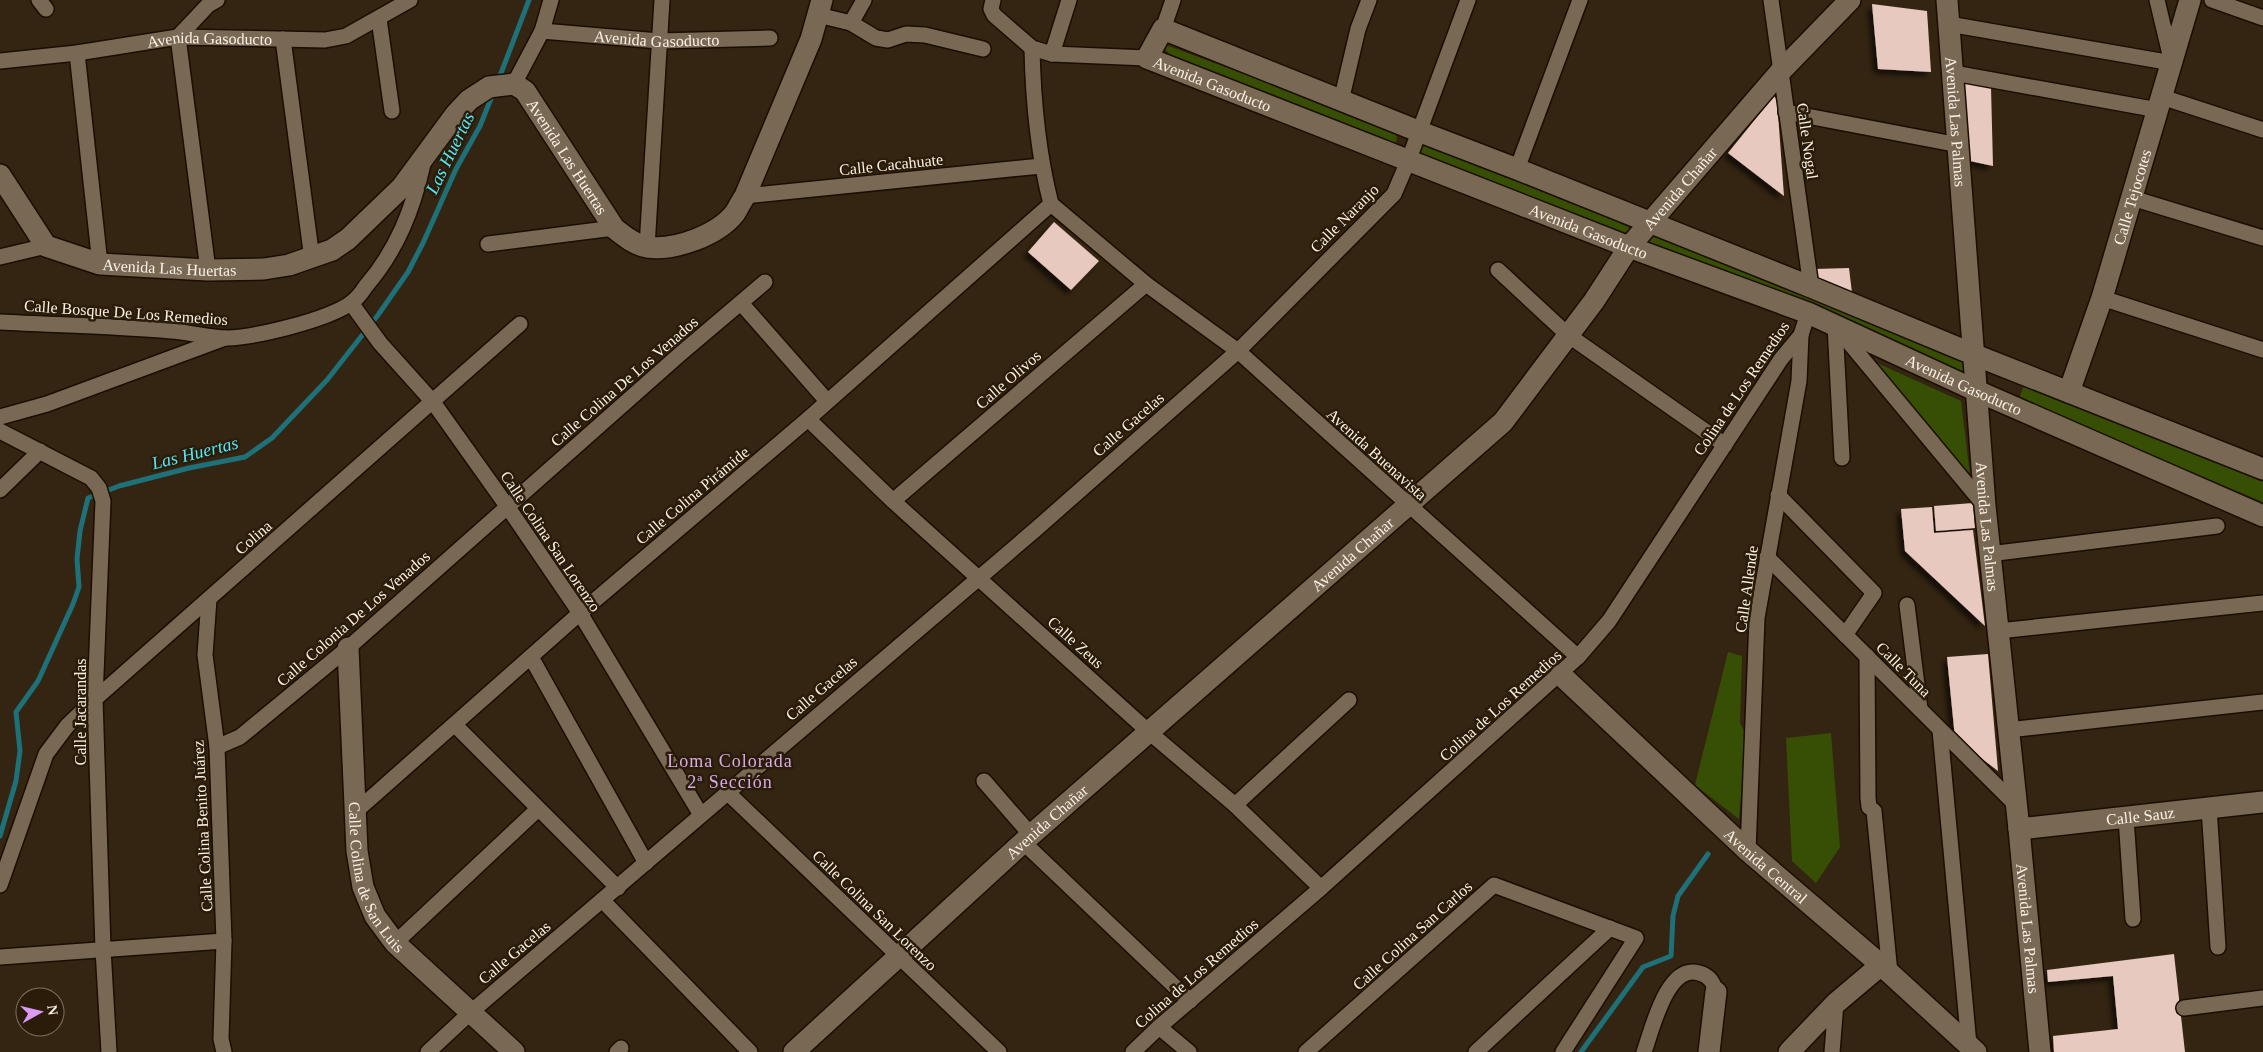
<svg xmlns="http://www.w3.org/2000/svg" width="2263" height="1052" font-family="Georgia,serif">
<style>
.green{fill:#374f04}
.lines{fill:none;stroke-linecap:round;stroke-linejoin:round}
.stream{stroke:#1e7179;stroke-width:5}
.building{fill:#e8c9bf;filter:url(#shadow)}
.street-casing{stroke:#1b0e00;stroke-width:18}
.secondary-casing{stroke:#1b0e00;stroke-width:24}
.street{stroke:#796853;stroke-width:15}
.secondary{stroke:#796853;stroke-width:21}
.labels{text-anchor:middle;stroke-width:5;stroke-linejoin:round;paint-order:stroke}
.street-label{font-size:16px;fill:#fbf1e5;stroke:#2a1c08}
.water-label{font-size:18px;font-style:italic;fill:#53e9fa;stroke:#2a1c08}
.neighbourhood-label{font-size:18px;letter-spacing:1px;fill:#d8abeb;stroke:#2a1c08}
</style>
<defs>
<filter id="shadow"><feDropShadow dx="-4.5" dy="4.5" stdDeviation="2.5" flood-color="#0009"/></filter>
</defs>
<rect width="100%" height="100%" fill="#342512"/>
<g class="green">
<path d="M 1163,44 L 1393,129 L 1397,138 L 1395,144 L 1389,146 L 1178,64 L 1166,50 Z"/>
<path d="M 1420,142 L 1611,218 L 1632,229 L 1624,238 L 1419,159 L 1415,144 Z"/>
<path d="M 1653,234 L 1787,287 L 1969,364 L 1967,377 L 1644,244 Z"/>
<path d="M 1866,358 L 1961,401 L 1971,484 Z"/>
<path d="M 2024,385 L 2159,438 L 2263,482 L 2263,502 L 2019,399 Z"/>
<path d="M 1728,652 L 1742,656 L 1740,723 L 1746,735 L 1739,819 L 1695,785 Z"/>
<path d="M 1831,733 L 1840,847 L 1816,883 L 1792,861 L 1786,738 Z"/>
</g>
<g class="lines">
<g class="stream">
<path d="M 498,81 L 529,0"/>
<path d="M 0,836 L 16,781 L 20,751 L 16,712 L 38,681 L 73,604 L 79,587 L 77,559 L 80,531 L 88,498 L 119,486 L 189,468 L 245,457 L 272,438 L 327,380 L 378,315 L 408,272 L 423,243 L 456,169 L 480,126 L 494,91"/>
<path d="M 1581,1052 L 1643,967 L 1671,956 L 1673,916 L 1678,896 L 1708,854"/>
</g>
</g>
<g class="building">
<path d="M 1872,4 L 1927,11 L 1931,72 L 1878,69 Z"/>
<path d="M 1963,81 L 1991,88 L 1993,166 L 1970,161 Z"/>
<path d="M 1774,96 L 1777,100 L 1784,196 L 1728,153 Z"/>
<path d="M 1054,222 L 1099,261 L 1071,290 L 1028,252 Z"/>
<path d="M 1849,268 L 1852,293 L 1813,279 L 1815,269 Z"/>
<path d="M 1973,503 L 1975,528 L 1936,531 L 1934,506 Z"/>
<path d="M 1932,507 L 1934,533 L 1973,530 L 1985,626 L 1905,551 L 1901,509 Z"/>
<path d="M 1988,654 L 1998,771 L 1955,738 L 1947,657 Z"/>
<path d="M 2174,954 L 2185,1052 L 2054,1052 L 2053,1036 L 2118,1029 L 2113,976 L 2048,982 L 2047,970 Z"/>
</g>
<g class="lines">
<defs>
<g id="street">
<path d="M 39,0 L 46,9"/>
<path d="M 993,0 L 991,9 L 994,15 L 1032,48 L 1052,54 L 1147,58"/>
<path d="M 1771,0 L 1811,287"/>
<path d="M 2212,0 L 2263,18"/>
<path d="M 818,15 L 851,23 L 876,38 L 888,40 L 906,34 L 925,35 L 983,49"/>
<path d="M 379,19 L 392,111"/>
<path d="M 851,23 L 864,0"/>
<path d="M 1949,24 L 2172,63 L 2157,0"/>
<path d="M 1163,29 L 1173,0"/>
<path id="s1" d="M 542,31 L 659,41 L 770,38"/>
<path d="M 283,39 L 312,259"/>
<path d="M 1032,48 C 1033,100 1038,153 1051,204"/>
<path d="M 77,53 L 100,264"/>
<path d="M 1052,54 L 1069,0"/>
<path id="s2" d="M 0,61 L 77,53 L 178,37 L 325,40 L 346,36 L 410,0"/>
<path d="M 1954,73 L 2158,110"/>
<path d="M 514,84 L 542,31 L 551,0"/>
<path d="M 2162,97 L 2263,130"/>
<path d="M 1341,101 L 1358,29 L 1369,0"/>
<path d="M 1786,112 L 1959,145"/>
<path d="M 1517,169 L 1580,0"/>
<path d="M 745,196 L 1041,166"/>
<path d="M 2132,198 L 2263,238"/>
<path d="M 1051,204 L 1146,284 L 1238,351 L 1578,657"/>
<path d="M 488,244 L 614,228"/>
<path d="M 647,247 L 662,0"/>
<path d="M 0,257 L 46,246"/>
<path d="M 208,270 L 178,37 L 208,5 L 217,0"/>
<path d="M 1498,270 L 1568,335 L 1725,445"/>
<path d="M 2102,298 L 2263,350"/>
<path d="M 351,303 L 380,343 L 433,402 L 507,506 L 580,613 L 701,815"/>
<path d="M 741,303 L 827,401"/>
<path d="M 0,322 C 57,325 114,326 171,331 C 189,332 209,338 227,338 C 257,337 327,320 351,303 C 357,299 362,292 366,286 C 397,250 413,209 423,164"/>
<path d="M 1835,325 L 1842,458"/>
<path d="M 1837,328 L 1985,506"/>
<path d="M 0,417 L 47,404 L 225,338"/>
<path d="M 808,419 L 893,501 L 1149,732 L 1235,805 L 1321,888"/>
<path d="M 0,431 L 91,478 L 99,488 L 103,501 L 95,699 L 103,949 L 109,1052"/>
<path d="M 0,490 L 40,451"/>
<path d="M 1778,495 L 1874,593 L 1845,635"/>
<path d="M 893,501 L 1146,284"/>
<path d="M 1989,554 L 2217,526"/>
<path d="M 1767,557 L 2016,805"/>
<path d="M 209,599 L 205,655 L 217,747 L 224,941 L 221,1039 L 224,1052"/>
<path d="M 1907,605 L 1920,709"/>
<path d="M 1998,631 L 2263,603"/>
<path d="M 1867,656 L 1868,798 L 1869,807 L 1874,811 L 1890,973"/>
<path d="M 531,657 L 646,863"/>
<path d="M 455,725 L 618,888"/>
<path d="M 1940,730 L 1969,1045"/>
<path d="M 2008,730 L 2263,702"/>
<path d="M 217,747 L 240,737 L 348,648 L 679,355 L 765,282"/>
<path d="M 984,781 L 1031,835"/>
<path d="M 727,792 L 999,1052"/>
<path d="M 1235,805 L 1349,700"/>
<path d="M 2209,807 L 2218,947"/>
<path d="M 354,813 L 580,613 L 808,419 L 1051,204"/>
<path d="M 2126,818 L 2133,919"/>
<path d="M 1023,842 L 1190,1001"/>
<path d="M 1748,851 L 1757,618 L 1799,381 L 1801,335"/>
<path d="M 0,885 L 46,754 L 67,726 L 95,699 L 520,324"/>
<path d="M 602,900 L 750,1052"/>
<path d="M 395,943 L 538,809"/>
<path d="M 0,957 L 224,941"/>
<path d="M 2184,1008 L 2263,998"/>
<path d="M 1159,1027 L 1189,1052"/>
<path d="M 428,1052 L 471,1012 L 1035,530 L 1238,351 L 1394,194 L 1409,159 L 1468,0"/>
<path d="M 617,1052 L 621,1048"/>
<path d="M 1133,1052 L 1159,1027 L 1321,888 L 1578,657 L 1609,621 L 1781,359 L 1801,335 L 1808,313"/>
<path d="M 1306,1052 L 1494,885 L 1636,938 L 1563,1052"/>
<path d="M 1476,1052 L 1610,928"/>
<path d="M 1644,1052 C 1652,1030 1667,963 1699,973 C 1710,976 1713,982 1716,992"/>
<path d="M 1832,1052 L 1836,1003"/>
</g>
<g id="secondary">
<path id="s3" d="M 1947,0 L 1985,506 L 2019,829 L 2040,1052"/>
<path id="s4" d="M 0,175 L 46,246 L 100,264 L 208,270 L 264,269 L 289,265 L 332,250 L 348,239 L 402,187 L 455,115 L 469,100 L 489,87 L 514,84 L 525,91 L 614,228 C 624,236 635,245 647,247 C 675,251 718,235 735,213 C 738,208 741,202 745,196 L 811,39 L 822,0"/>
<path id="s5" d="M 2069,392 L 2102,298 L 2190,0"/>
<path id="s6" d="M 2263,469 L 1975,355 L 1811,287 L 1517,169 L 1418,131 L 1163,29 L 1147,58 L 1629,247 L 1808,313 L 1977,391 L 2263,516"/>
<path id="s7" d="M 348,648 L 357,851 L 363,887 L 375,916 L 395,943 L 514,1052"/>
<path id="s8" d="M 1561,675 L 1748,851 L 1881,965 L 1976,1052"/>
<path id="s9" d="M 2019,829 L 2263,802"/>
<path id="s10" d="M 794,1052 L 1031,835 L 1503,422 L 1594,301 L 1629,247 L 1780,72 L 1850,0"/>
<path d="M 1709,1052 L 1716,992"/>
<path d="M 1789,1052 L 1836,1003 L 1881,965"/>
</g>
</defs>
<use href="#street" class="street-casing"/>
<use href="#secondary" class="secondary-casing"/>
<use href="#street" class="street"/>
<use href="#secondary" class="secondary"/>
</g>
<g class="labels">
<g class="street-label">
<text dy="6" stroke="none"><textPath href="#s1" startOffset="115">Avenida Gasoducto</textPath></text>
<text dy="6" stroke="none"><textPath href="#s2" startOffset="211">Avenida Gasoducto</textPath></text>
<text dy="6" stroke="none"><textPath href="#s6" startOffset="1288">Avenida Gasoducto</textPath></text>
<text dy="6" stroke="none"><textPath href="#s3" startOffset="122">Avenida Las Palmas</textPath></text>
<text transform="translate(1808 141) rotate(82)" y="6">Calle Nogal</text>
<text dy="6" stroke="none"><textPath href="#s4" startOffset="721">Avenida Las Huertas</textPath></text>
<text transform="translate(891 164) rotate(-6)" y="6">Calle Cacahuate</text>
<text dy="6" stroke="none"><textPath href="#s10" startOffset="1242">Avenida Chañar</textPath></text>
<text dy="6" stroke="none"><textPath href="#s5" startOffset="205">Calle Tejocotes</textPath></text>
<text transform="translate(1344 218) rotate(-45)" y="6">Calle Naranjo</text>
<text dy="6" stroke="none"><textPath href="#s6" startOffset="1692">Avenida Gasoducto</textPath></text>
<text dy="6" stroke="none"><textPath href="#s4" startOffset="211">Avenida Las Huertas</textPath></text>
<text transform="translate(126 312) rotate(4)" y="6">Calle Bosque De Los Remedios</text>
<text transform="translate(1008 379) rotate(-41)" y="6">Calle Olivos</text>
<text transform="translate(624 381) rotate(-41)" y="6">Calle Colina De Los Venados</text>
<text dy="6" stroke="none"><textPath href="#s6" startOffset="2098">Avenida Gasoducto</textPath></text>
<text transform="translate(1741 388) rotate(-56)" y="6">Colina de Los Remedios</text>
<text transform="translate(1128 424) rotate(-41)" y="6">Calle Gacelas</text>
<text transform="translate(1377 454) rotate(42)" y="6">Avenida Buenavista</text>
<text transform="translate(692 495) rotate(-40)" y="6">Calle Colina Pirámide</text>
<text dy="6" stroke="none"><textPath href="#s3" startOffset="528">Avenida Las Palmas</textPath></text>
<text transform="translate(253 537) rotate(-41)" y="6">Colina</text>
<text transform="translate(551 541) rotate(56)" y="6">Calle Colina San Lorenzo</text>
<text dy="6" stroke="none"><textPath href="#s10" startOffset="748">Avenida Chañar</textPath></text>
<text transform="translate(1746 589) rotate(-82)" y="6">Calle Allende</text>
<text transform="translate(353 618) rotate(-41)" y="6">Calle Colonia De Los Venados</text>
<text transform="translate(1076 642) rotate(42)" y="6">Calle Zeus</text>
<text transform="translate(1904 669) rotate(45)" y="6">Calle Tuna</text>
<text transform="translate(821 688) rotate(-41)" y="6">Calle Gacelas</text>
<text transform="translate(1500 705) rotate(-42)" y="6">Colina de Los Remedios</text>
<text transform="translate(80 712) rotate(-90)" y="6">Calle Jacarandas</text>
<text dy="6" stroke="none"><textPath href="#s9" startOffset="122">Calle Sauz</textPath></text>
<text dy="6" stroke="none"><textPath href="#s10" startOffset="342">Avenida Chañar</textPath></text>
<text transform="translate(202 826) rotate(-93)" y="6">Calle Colina Benito Juárez</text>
<text dy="6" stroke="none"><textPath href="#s8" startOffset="280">Avenida Central</textPath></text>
<text dy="6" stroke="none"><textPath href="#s7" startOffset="234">Calle Colina de San Luis</textPath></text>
<text transform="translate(875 910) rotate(44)" y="6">Calle Colina San Lorenzo</text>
<text dy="6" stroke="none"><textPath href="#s3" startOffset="932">Avenida Las Palmas</textPath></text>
<text transform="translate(1412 935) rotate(-42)" y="6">Calle Colina San Carlos</text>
<text transform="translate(514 952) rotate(-40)" y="6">Calle Gacelas</text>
<text transform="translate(1196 973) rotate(-41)" y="6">Colina de Los Remedios</text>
</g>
<g class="water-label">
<text transform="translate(450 153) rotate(-64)" y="6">Las Huertas</text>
<text transform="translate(195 453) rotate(-14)" y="6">Las Huertas</text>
</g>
<g class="neighbourhood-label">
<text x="730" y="767">Loma Colorada<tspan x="730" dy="21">2ª Sección</tspan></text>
</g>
</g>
<g transform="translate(40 1012) rotate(82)"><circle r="24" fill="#2a1c08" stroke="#7e7160"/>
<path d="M0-4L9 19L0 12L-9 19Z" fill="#da9af6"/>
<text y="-8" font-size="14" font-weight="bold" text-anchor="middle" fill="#fbf1e5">N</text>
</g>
</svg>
